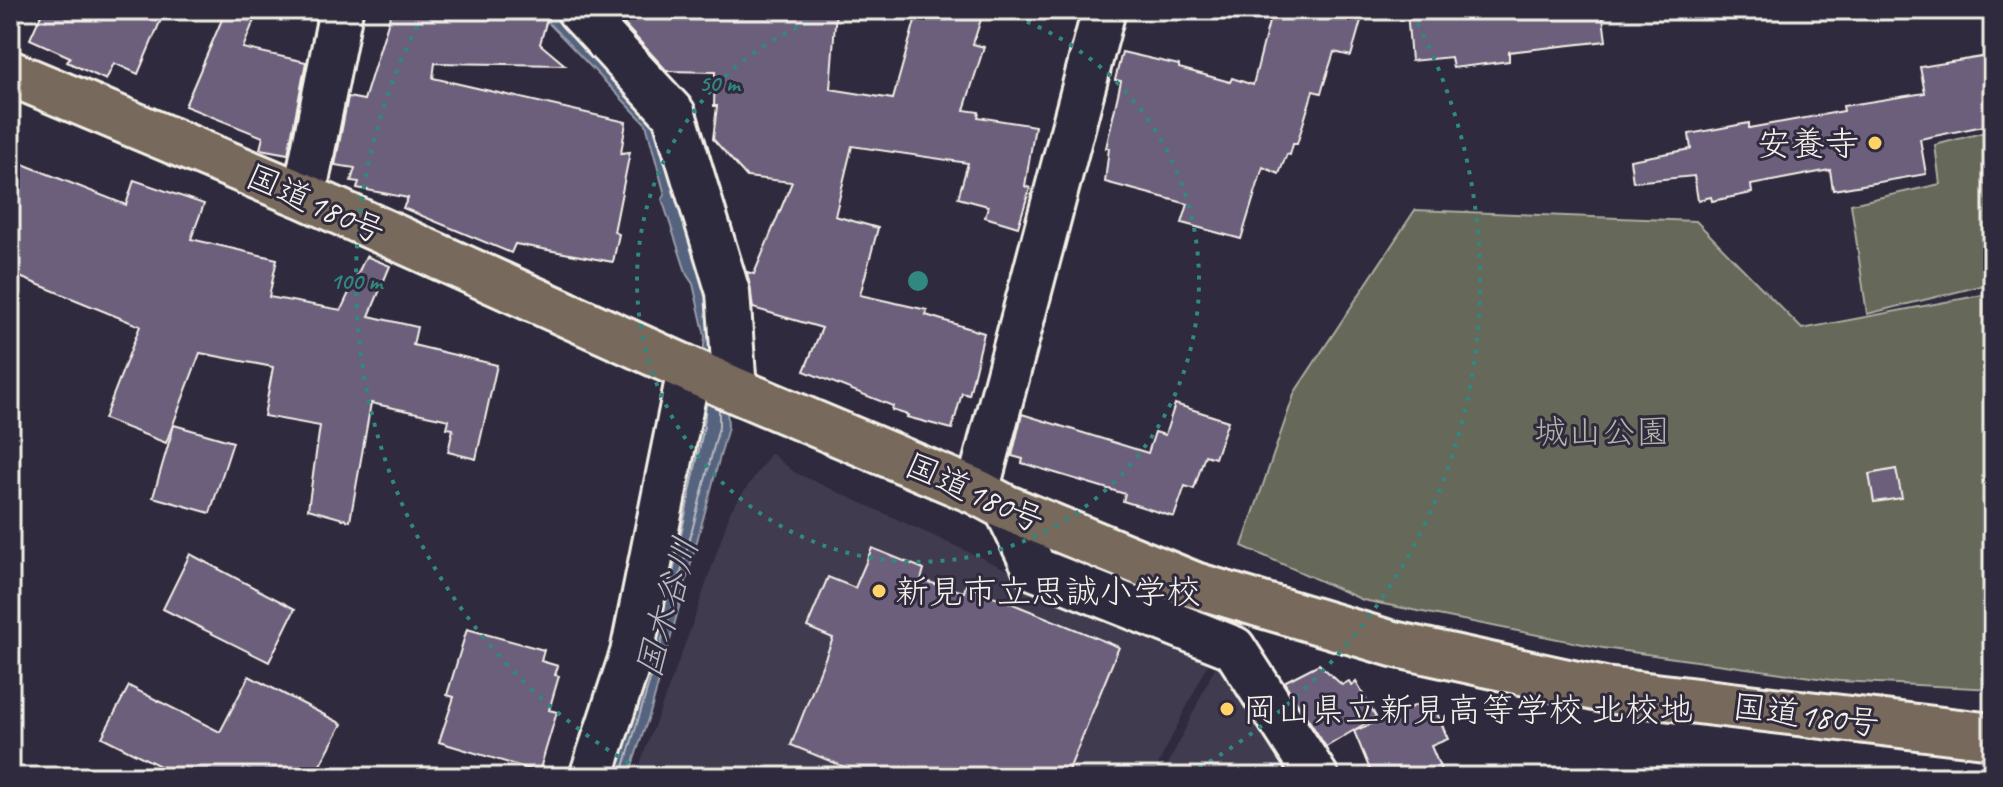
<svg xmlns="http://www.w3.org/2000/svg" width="2003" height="787" font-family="Caveat,'Klee One',sans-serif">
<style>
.built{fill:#413a50}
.green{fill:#66685a;stroke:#adaca1;stroke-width:2}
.water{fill:#57637f;stroke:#969ca9;stroke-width:2}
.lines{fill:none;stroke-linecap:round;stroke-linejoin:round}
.shore{stroke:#b5b8be;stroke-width:2}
.building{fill:#6c5e7b;stroke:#f4f1e8;stroke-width:2}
.minor-casing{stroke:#f4f1e8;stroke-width:48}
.trunk-casing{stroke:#f4f1e8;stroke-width:50}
.minor{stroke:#2f2a3d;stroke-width:42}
.trunk{stroke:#77695c;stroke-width:44}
.ring{fill:none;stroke:#318880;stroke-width:4;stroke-dasharray:4 8}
.poi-dot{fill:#ffd166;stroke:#2f2a3d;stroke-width:3}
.labels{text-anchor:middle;stroke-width:6;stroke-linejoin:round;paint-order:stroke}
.poi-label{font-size:34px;fill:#f4f1e8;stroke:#2f2a3d;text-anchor:start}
.street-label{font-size:34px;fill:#f4f1e8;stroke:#2f2a3d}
.park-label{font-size:34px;fill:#b4b3a8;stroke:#2f2a3d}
.water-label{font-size:36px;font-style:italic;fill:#b5b8be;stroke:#2f2a3d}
.centre{fill:#318880;stroke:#2f2a3d;stroke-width:4}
.ring-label{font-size:24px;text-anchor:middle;font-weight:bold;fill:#318880;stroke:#2f2a3d;stroke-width:6;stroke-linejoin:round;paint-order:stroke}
</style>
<rect width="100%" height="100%" fill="#2f2a3d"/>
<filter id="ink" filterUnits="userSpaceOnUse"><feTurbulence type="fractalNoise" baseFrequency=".0125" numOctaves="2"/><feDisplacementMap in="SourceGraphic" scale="16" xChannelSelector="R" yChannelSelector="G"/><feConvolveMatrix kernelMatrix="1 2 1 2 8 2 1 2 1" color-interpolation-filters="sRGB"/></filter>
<g filter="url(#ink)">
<g class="built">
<path d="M 771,453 L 794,472 L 1209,662 L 1152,777 L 635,777 L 691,628 L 731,510 Z"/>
<path d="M 1215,667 L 1244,684 L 1299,777 L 1162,777 Z"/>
</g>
<g class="green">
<path d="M 1993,130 L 1993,283 L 1867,314 L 1851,204 L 1940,184 L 1935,145 Z"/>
<path d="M 1415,210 L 1696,221 L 1802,329 L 1993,293 L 1993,689 L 1839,681 L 1603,648 L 1363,600 L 1242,546 L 1295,392 Z"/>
</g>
<path class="water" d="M 536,10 L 569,10 L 667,114 L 722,316 L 728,427 L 651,710 L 628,777 L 601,777 L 696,424 L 705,336 L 693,284 L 687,275 L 662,199 L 665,195 L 646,124 Z"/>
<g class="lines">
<g class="shore">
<path d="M 706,403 L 704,426 L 671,582 L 673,587 L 678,584 L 719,427 L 719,409"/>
<path d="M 621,777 L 676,593 L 672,589 L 668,593"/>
</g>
</g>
<g class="building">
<path d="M 43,10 L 165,10 L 138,74 L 114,63 L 106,80 L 67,62 L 70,57 L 30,39 Z"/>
<path d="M 226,10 L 258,10 L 243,48 L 306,62 L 288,154 L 260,149 L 263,137 L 185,106 Z"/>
<path d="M 392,10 L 516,10 L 547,19 L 540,44 L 565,65 L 435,63 L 433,78 L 626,122 L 621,153 L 630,152 L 614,232 L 619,234 L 613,262 L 515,244 L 511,253 L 403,208 L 408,198 L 357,188 L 359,182 L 351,181 L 355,168 L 335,165 L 348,97 L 364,100 Z"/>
<path d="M 611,10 L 836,10 L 830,89 L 893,99 L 918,10 L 984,10 L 973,44 L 984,47 L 964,110 L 979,112 L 978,117 L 1035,126 L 1025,186 L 1030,188 L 1018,227 L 985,217 L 988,206 L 958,198 L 968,163 L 852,146 L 835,216 L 878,228 L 860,295 L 927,310 L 926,315 L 984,333 L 969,395 L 962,393 L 952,429 L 907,417 L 908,415 L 892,410 L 893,406 L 804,371 L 822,328 L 753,308 L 747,272 L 754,274 L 792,182 L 747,177 L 713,139 L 717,106 L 714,106 L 715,72 L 667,71 Z"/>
<path d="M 1272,10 L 1364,10 L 1351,56 L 1334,52 L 1321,93 L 1313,91 L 1297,144 L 1293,144 L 1290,155 L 1287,154 L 1279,174 L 1263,167 L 1241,239 L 1182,223 L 1188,204 L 1105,182 L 1109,148 L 1106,148 L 1121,81 L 1115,80 L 1122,52 L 1179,65 L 1179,68 L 1230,82 L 1232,78 L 1253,85 Z"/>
<path d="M 1407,10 L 1602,10 L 1606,41 L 1509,52 L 1509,61 L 1453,68 L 1451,57 L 1411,61 Z"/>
<path d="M 1988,56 L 1993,84 L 1993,124 L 1920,139 L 1926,174 L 1833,190 L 1830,170 L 1751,185 L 1752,193 L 1712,201 L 1711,197 L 1698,200 L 1694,176 L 1633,182 L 1630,160 L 1691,149 L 1689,134 L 1749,123 L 1749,128 L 1844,111 L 1843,106 L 1925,93 L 1920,67 Z"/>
<path d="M 10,159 L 126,205 L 134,180 L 204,204 L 191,239 L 277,259 L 269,297 L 341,310 L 366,256 L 390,266 L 369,316 L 417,327 L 413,345 L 497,365 L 476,459 L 448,452 L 453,429 L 447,428 L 449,420 L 371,403 L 350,521 L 308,509 L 320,426 L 264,416 L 273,367 L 200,353 L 166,443 L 104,419 L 140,326 L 10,273 Z"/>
<path d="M 1175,404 L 1228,421 L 1215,458 L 1205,455 L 1194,489 L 1185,486 L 1174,517 L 1123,501 L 1125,494 L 1022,463 L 1023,459 L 1012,456 L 1022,414 L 1148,453 L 1155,432 L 1165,435 Z"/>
<path d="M 174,425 L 233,442 L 210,513 L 153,497 Z"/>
<path d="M 1896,469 L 1902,498 L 1874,502 L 1869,474 Z"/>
<path d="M 872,548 L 924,569 L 921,580 L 964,592 L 966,585 L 1119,647 L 1066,777 L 869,777 L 791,745 L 833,638 L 807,627 L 828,577 L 855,588 Z"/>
<path d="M 190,554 L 295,609 L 269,662 L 163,609 Z"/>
<path d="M 467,629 L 544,650 L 541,661 L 558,666 L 555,675 L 559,676 L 549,710 L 557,712 L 539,772 L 439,742 L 454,697 L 447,695 Z"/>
<path d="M 1319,664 L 1342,685 L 1349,681 L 1352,686 L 1356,682 L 1376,717 L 1326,747 L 1284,682 Z"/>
<path d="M 249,676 L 342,724 L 319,767 L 313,766 L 308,777 L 182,777 L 102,737 L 129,686 L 220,732 Z"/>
<path d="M 1431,699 L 1448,739 L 1431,746 L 1444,777 L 1373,777 L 1354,731 Z"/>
</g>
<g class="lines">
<defs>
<g id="minor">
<path d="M 578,10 L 674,114 L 728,292 L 735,390"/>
<path d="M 304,196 L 341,10"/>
<path d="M 977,492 L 1104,10"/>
<path d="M 1005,507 L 1035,569 L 1234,648 L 1317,777"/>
<path d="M 591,777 L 632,653 L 689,370"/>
</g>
<path id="trunk" d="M 10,73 L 304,196 L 735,390 L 977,492 L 1005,507 L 1195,585 L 1393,644 L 1604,690 L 1993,736"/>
</defs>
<use href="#minor" class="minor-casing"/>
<use href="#trunk" class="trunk-casing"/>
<use href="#minor" class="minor"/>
<use href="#trunk" class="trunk"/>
</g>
</g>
<g class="ring">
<path d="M993 10A281 281 0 1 1 843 10"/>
<path d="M650 775A562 562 0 0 1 424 13M1412 13A562 562 0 0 1 1186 775"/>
</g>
<g class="poi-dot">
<circle cx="1875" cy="143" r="8"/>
<circle cx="879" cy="591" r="8"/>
<circle cx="1227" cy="709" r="8"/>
</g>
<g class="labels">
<g class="poi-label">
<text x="1859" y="155" text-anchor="end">安養寺</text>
<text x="895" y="603">新見市立思誠小学校</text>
<text x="1243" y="721">岡山県立新見高等学校 北校地</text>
</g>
<g class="street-label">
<text transform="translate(316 203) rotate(24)" y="12">国道180号</text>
<text transform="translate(975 492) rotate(24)" y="12">国道180号</text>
<text transform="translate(1806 714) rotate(7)" y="12">国道180号</text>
</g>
<g class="park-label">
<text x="1602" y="443">城山公園</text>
</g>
<g class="water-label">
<text transform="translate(666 607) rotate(-74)" y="13">国木谷川</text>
</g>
</g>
<circle cx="918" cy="281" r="12" class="centre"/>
<g class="ring-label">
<text x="719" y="91">50 m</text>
<text x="356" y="289">100 m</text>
</g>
<rect width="2003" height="787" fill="none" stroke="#2f2a3d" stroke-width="40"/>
<rect x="20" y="20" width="1963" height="747" fill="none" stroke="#f4f1e8" stroke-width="3" filter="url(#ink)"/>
</svg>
